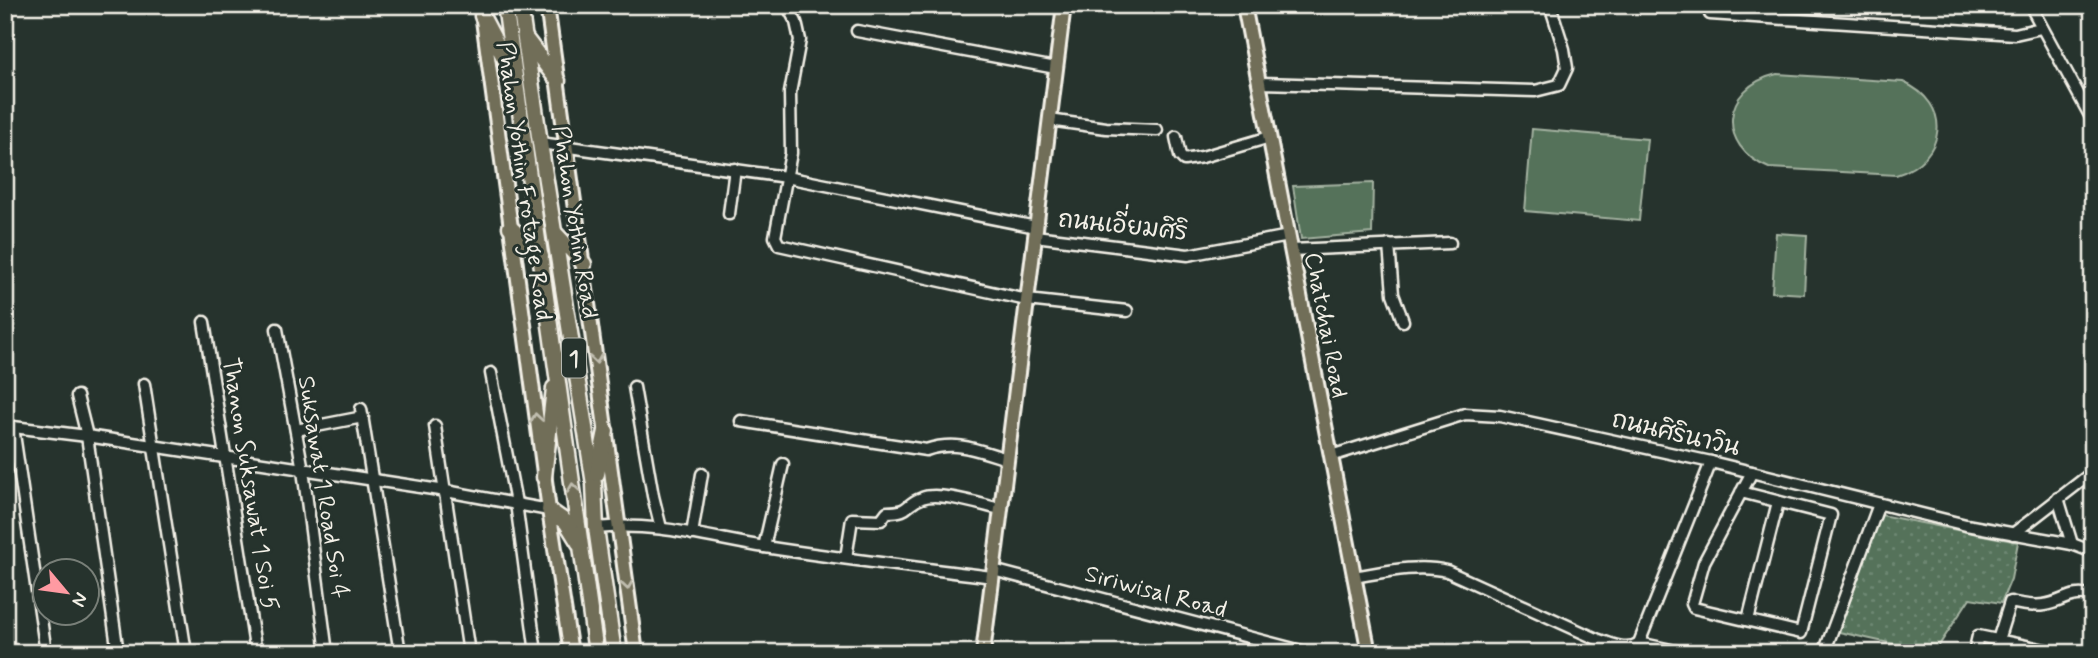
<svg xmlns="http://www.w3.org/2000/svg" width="2098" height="658" font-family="Mynerve,'Playpen Sans Thai',sans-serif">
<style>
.green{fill:#54725a;stroke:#a4b2a1;stroke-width:2}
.park{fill:url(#park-dots);stroke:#a4b2a1;stroke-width:2}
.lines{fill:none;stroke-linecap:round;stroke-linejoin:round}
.minor-casing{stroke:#f4f1e8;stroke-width:15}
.major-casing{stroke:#f4f1e8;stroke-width:18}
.highway-casing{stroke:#f4f1e8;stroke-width:19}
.minor{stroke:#26332d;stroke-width:10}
.major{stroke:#716e59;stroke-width:12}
.highway{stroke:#716e59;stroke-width:14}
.oneway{stroke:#c0bdaf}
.labels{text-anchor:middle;stroke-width:6;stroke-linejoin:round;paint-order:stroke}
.shield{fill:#26332d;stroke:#b6b8b0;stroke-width:2}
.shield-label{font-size:23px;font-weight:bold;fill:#f4f1e8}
.street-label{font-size:24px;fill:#f4f1e8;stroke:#26332d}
</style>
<defs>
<pattern id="park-dots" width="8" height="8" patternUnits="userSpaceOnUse" patternTransform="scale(1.75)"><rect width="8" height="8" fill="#54725a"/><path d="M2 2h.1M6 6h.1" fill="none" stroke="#6d8772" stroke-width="1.8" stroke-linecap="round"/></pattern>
</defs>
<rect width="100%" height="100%" fill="#26332d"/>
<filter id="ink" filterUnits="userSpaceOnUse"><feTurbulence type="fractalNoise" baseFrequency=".0143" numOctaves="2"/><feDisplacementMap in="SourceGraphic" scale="14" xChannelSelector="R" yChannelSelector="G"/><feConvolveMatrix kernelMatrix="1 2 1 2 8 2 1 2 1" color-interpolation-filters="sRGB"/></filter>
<g filter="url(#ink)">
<g class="green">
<path d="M 1777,74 L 1903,82 C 1953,104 1947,159 1896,175 L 1769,168 C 1716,146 1721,87 1777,74 Z"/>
<path d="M 1532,129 L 1647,139 L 1639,221 L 1525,211 Z"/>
<path d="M 1373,183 L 1372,233 L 1301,239 L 1293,186 Z"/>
<path d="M 1776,233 L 1807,235 L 1804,294 L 1772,292 Z"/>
</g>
<path class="park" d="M 1881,515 L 2018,542 L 2011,579 L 2001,603 L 1970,598 L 1934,653 L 1839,632 Z"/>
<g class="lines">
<defs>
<g id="minor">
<path d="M 787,5 L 796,22 L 800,40 L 790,93 L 791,153 L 775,237 L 779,245 L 1027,300 L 1127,311"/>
<path d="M 2030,5 L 2093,121"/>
<path d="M 1710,14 L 2015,34 L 2041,28"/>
<path d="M 857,31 L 1056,68"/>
<path d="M 1259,83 L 1535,91 L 1559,85 L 1567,68 L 1564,49 L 1550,5"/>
<path d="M 1049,120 L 1106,128 L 1157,130"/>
<path d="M 1176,137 L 1180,156 L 1184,160 L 1202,157 L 1270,137"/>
<path d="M 540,143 L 786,177 L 1036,227"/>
<path d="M 729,214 L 735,169"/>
<path d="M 1035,236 L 1188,255 L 1289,236"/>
<path d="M 1389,245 L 1393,294 L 1403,321"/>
<path d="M 1291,250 L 1450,243"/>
<path d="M 204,322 L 256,653"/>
<path d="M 277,329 L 303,470 L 327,653"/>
<path d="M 491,373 L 516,503 L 536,653"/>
<path d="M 144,384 L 186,653"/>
<path d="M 634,387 L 653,496 L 661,528"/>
<path d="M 77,396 L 87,436 L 118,653"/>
<path d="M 361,409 L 400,653"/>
<path d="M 741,421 L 926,450 C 957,440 977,450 1007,459"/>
<path d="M 5,426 L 87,436 L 446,491 L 549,510"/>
<path d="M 435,426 L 469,653"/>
<path d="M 13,427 L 46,653"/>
<path d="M 296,430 L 363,417"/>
<path d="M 1331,456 L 1465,414 L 1500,416 L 1711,462 L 1966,525 L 2072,544 L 2093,552"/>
<path d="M 1741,492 L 1831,515 L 1801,633 L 1694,608 L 1692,604 L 1704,562 L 1752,472"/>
<path d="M 2058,498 L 2072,544"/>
<path d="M 596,528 C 653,521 709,538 765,547 C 840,559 916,567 992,577"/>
<path d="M 692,534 L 702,474"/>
<path d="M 2013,534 L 2093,472"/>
<path d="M 764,547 L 783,464"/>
<path d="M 846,558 L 852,519 L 881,520 L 887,512 C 912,512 904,504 922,498 C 939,491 982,505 1000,509"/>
<path d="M 993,570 L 1309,653"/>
<path d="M 1354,577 C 1384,572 1417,564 1447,571 L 1599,640 C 1612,644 1627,652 1639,643"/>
<path d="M 1748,620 L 1778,502"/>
<path d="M 1998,640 L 2010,602 C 2021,604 2032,607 2044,605 C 2064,602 2071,590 2093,597"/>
<path d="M 1685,653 L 1639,643 L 1711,462"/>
<path d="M 1824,653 L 1879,504"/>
<path d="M 1974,653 L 1978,636 L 2060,653"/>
</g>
<g id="major">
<path d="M 481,5 L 549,510 L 571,653"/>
<path d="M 547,5 L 636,653"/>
<path d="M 1244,5 L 1369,653"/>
<path d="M 983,653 L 1064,5"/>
</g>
<g id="highway">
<path d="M 488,5 L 494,5"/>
<path d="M 505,5 L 596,653"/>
<path d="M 520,5 L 540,143 L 594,484 L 596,528 L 614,653"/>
<path d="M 482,16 L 511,71"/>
<path d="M 526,39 L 558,81"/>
<path d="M 510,227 L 541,256"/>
<path d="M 555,233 L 584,264"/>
<path d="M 597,474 L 606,431"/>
<path d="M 544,477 L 554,388"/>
<path d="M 549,510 L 566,522 L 579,543"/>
</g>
</defs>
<use href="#minor" class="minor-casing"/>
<use href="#major" class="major-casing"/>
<use href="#highway" class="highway-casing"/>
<use href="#minor" class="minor"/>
<use href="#major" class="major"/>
<use href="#highway" class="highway"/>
</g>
<defs><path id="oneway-chevron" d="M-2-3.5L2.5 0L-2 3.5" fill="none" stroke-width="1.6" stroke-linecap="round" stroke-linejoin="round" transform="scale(1.75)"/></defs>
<g class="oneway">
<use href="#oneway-chevron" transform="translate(596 359) rotate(82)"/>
<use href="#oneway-chevron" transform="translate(536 418) rotate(-98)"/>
<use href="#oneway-chevron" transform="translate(573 488) rotate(-98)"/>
<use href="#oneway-chevron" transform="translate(627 585) rotate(82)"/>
</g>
</g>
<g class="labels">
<rect class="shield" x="562" y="338.5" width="24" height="39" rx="5"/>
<g class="shield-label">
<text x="574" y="366">1</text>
</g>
<g class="street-label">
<text transform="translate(525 181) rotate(82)" y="8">Phahon Yothin Frotage Road</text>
<text transform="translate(576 222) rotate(81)" y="8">Phahon Yothin Road</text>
<text transform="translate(1123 225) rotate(6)" y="8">ถนนเอี่ยมศิริ</text>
<text transform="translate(1327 325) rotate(79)" y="8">Chatchai Road</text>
<text transform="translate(1676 433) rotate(13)" y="8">ถนนศิรินาวิน</text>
<text transform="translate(251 484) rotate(81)" y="8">Thanon Suksawat 1 Soi 5</text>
<text transform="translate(324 487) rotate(81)" y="8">Suksawat 1 Road Soi 4</text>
<text transform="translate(1156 591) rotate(15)" y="8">Siriwisal Road</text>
</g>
</g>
<rect width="2098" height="658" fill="none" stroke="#26332d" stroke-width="28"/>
<rect x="14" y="14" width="2070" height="630" fill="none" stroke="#f4f1e8" stroke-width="2.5" filter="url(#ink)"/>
<g transform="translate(66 592) rotate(119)"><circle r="33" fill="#26332d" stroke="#787f78" stroke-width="2"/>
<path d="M0-5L12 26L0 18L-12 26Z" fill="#ff9aa2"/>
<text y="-10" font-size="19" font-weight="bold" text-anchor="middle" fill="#f4f1e8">N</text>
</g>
</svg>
